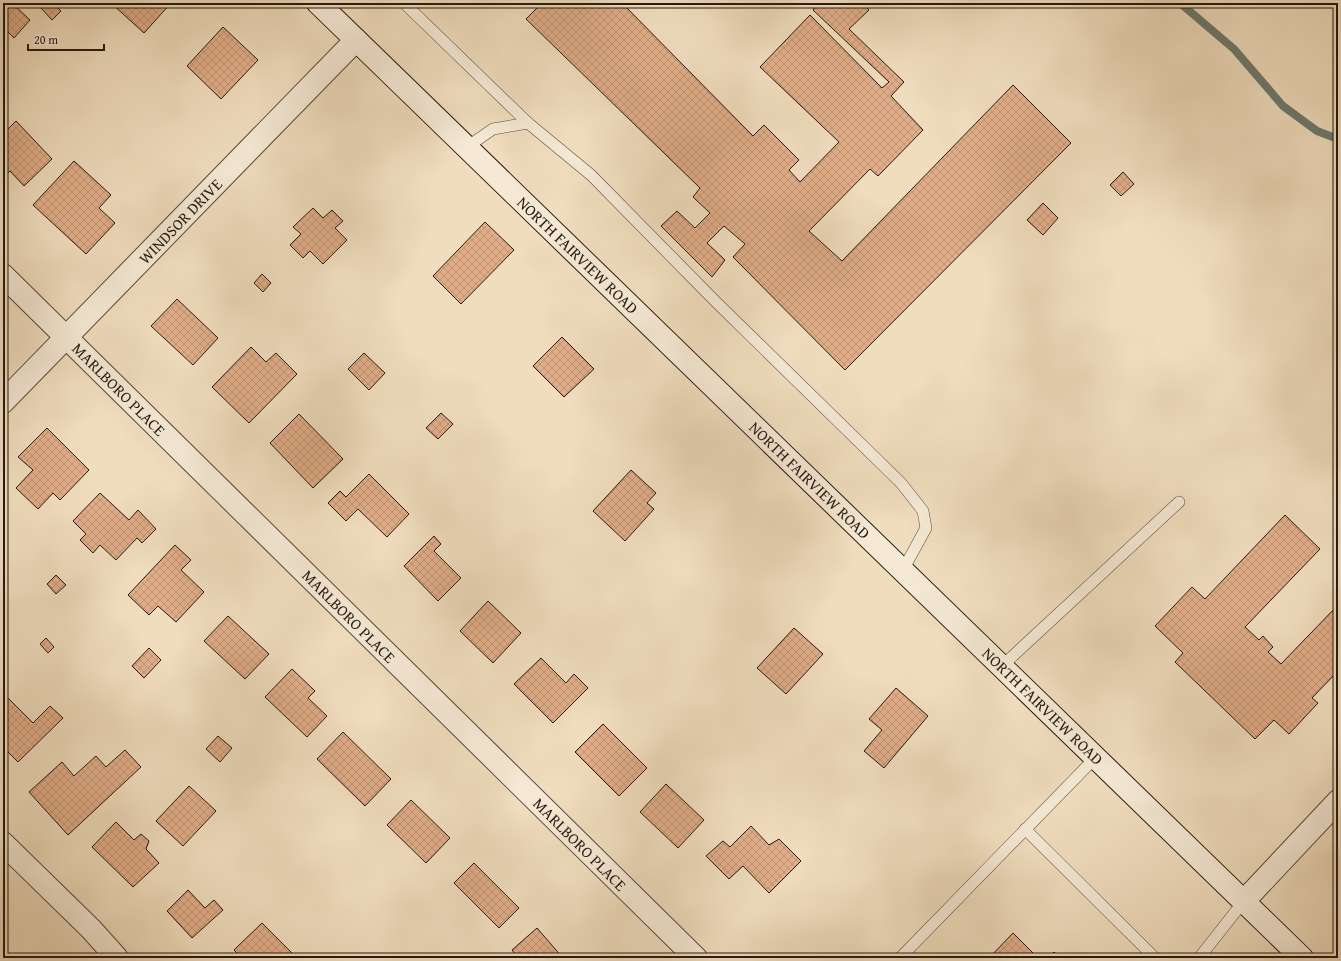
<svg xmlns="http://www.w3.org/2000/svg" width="1341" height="961" font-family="'Gentium Book Plus',serif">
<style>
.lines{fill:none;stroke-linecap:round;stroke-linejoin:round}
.stream{stroke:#6c7b70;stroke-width:8}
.building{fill:url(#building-cross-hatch);stroke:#26190f}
.lane-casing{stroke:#584a3b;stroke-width:12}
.street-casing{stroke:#584a3b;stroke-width:24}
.secondary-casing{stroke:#26190f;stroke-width:24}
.lane{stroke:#f5e9d5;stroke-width:11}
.street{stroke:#f5e9d5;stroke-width:22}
.secondary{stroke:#f5e9d5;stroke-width:22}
.labels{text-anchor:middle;stroke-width:3;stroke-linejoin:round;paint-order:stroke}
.street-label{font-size:16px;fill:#26190f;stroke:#f5e9d5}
</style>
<defs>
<pattern id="building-cross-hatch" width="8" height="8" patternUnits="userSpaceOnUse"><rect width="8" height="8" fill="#e0ad88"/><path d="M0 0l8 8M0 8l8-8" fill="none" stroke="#c09474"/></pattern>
</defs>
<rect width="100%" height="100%" fill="#f0ddbe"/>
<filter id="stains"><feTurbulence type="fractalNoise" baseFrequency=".005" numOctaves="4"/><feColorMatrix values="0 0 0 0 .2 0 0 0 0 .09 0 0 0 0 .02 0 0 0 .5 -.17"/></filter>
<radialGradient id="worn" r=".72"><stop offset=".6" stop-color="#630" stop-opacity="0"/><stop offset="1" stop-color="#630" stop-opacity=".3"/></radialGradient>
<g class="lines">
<path class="stream" d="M 1180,3 L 1234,49 L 1283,106 L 1317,131 L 1338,139"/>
</g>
<g class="building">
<path d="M 3,3 L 12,3 L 30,20 L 14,38 L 3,27 Z"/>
<path d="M 47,3 L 53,3 L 61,11 L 52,20 L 41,8 Z"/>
<path d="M 111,3 L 171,3 L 144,33 Z"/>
<path d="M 542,3 L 622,3 L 753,136 L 764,125 L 799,160 L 789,170 L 800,182 L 839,142 L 760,67 L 810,15 L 882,88 L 889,82 L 813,10 L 818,3 L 821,3 L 825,6 L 828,3 L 862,3 L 869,10 L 849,29 L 904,82 L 891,96 L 923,130 L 878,176 L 870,169 L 809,231 L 842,261 L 1013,85 L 1071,143 L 845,370 L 733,257 L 745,244 L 724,226 L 707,243 L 725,260 L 712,277 L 661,226 L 677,211 L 695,228 L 710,213 L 693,197 L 700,188 L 526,19 Z"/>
<path d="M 223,27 L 258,60 L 221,99 L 187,66 Z"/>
<path d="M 16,121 L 52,159 L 24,186 L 10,171 L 5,176 L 3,174 L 3,129 L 5,132 Z"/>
<path d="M 74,161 L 111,195 L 99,208 L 115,223 L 86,254 L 33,205 Z"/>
<path d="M 1123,172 L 1134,184 L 1121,196 L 1110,185 Z"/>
<path d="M 1043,203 L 1058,218 L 1043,235 L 1027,220 Z"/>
<path d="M 313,208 L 323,218 L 332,210 L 343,221 L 335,228 L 347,240 L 323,264 L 310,251 L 303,258 L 290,245 L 301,234 L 293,227 Z"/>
<path d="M 485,222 L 514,250 L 461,304 L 433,276 Z"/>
<path d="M 262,274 L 271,283 L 263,292 L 254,283 Z"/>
<path d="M 177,299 L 218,338 L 193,365 L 151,326 Z"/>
<path d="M 562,337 L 594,369 L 564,397 L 533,366 Z"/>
<path d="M 251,347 L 266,362 L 276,353 L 297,374 L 249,423 L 212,387 Z"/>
<path d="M 364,353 L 385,373 L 369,390 L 348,369 Z"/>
<path d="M 441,413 L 453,424 L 438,439 L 426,428 Z"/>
<path d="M 299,414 L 343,459 L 313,488 L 270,443 Z"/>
<path d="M 47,428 L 89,470 L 60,500 L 53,493 L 38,509 L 16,488 L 33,470 L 18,457 Z"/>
<path d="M 631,470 L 656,493 L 647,503 L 654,509 L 625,541 L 593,511 Z"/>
<path d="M 369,474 L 409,514 L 387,537 L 358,509 L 346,521 L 328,503 L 340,491 L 346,497 Z"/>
<path d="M 100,493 L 129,520 L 138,510 L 156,529 L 142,543 L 137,538 L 116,560 L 100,545 L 93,553 L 80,540 L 86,534 L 73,521 Z"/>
<path d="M 1285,515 L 1320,549 L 1245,627 L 1259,640 L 1263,636 L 1273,647 L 1268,652 L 1281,664 L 1338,605 L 1338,671 L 1312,698 L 1318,703 L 1289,734 L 1274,720 L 1255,739 L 1175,662 L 1183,653 L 1155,626 L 1192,587 L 1205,599 Z"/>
<path d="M 434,536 L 441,544 L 434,551 L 461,578 L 438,601 L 404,566 Z"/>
<path d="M 175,545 L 191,560 L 181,570 L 204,592 L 176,622 L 158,606 L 149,615 L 128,595 Z"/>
<path d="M 56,575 L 66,585 L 56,594 L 47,584 Z"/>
<path d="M 488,601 L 521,633 L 493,663 L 460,631 Z"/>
<path d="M 228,616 L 269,654 L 245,679 L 204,641 Z"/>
<path d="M 794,628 L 823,654 L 786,694 L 757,668 Z"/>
<path d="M 46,638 L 54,647 L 48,653 L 40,644 Z"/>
<path d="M 149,648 L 161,660 L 144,678 L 132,666 Z"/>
<path d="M 541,658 L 566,683 L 574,674 L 588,688 L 553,723 L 514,684 Z"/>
<path d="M 292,669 L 315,691 L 308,698 L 327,716 L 307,737 L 265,697 Z"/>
<path d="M 896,688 L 928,716 L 884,768 L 864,751 L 882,730 L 869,719 Z"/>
<path d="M 4,694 L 33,723 L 50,706 L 63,718 L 18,762 L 3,747 L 3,695 Z"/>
<path d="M 603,724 L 647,768 L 619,796 L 575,752 Z"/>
<path d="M 343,732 L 391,779 L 365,806 L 317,759 Z"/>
<path d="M 218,736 L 232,748 L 220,762 L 206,749 Z"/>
<path d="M 125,750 L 141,767 L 68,835 L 29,792 L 62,762 L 74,776 L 96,756 L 106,767 Z"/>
<path d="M 666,784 L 704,820 L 678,848 L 640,812 Z"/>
<path d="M 189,786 L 216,811 L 183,846 L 156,821 Z"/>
<path d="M 411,800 L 450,838 L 426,863 L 387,825 Z"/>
<path d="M 116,822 L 134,840 L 141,834 L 149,841 L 146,849 L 159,863 L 133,887 L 92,847 Z"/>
<path d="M 751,826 L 769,845 L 779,839 L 801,861 L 769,893 L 743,866 L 729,879 L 706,856 L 723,841 L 730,847 Z"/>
<path d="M 474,863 L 519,908 L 499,928 L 454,883 Z"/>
<path d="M 188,890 L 205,908 L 214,900 L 223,910 L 192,938 L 167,911 Z"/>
<path d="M 262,923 L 297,958 L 242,958 L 234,950 Z"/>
<path d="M 537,928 L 563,958 L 518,958 L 512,950 Z"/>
<path d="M 1013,933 L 1038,958 L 989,958 Z"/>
<path d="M 1054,952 L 1060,958 L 1048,958 Z"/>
</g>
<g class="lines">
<defs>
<g id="lane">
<path d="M 404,3 L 528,123 L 591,175 L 716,302 L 901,483 L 923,511 L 926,528 L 903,570"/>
<path d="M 467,147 L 493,129 L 528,123"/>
<path d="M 1002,666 L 1179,502"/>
<path d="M 1025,829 L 1155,958"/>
<path d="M 900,958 L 1096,757"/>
<path d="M 1199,958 L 1244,901"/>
</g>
<g id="street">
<path d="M 3,275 L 696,958"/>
<path d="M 3,402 L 356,40"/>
<path d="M 3,843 L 91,929 L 117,958"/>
<path d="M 1244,901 L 1338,801"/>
</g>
<path id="secondary" d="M 318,3 L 1302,958"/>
</defs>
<use href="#lane" class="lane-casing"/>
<use href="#street" class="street-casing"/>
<use href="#secondary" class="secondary-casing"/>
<use href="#lane" class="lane"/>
<use href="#street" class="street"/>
<use href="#secondary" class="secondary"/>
</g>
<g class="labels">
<g class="street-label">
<text transform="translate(180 221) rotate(-46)" y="6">WINDSOR DRIVE</text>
<text transform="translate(578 255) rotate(44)" y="6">NORTH FAIRVIEW ROAD</text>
<text transform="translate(119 389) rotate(45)" y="6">MARLBORO PLACE</text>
<text transform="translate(810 480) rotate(44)" y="6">NORTH FAIRVIEW ROAD</text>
<text transform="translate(349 616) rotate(45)" y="6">MARLBORO PLACE</text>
<text transform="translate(1043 706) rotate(44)" y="6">NORTH FAIRVIEW ROAD</text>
<text transform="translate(580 844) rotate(45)" y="6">MARLBORO PLACE</text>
</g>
</g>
<rect width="1341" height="961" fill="none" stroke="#f0ddbe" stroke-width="16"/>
<rect x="4" y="4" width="1333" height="953" fill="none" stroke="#26190f" stroke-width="2"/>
<rect x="8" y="8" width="1325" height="945" fill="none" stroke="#26190f"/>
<path d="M28 44v6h76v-6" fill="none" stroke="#26190f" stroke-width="2"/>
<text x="34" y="44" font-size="12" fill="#26190f" stroke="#f5e9d5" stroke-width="3" paint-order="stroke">20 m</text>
<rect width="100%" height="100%" filter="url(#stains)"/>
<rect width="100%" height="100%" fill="url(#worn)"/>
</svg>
